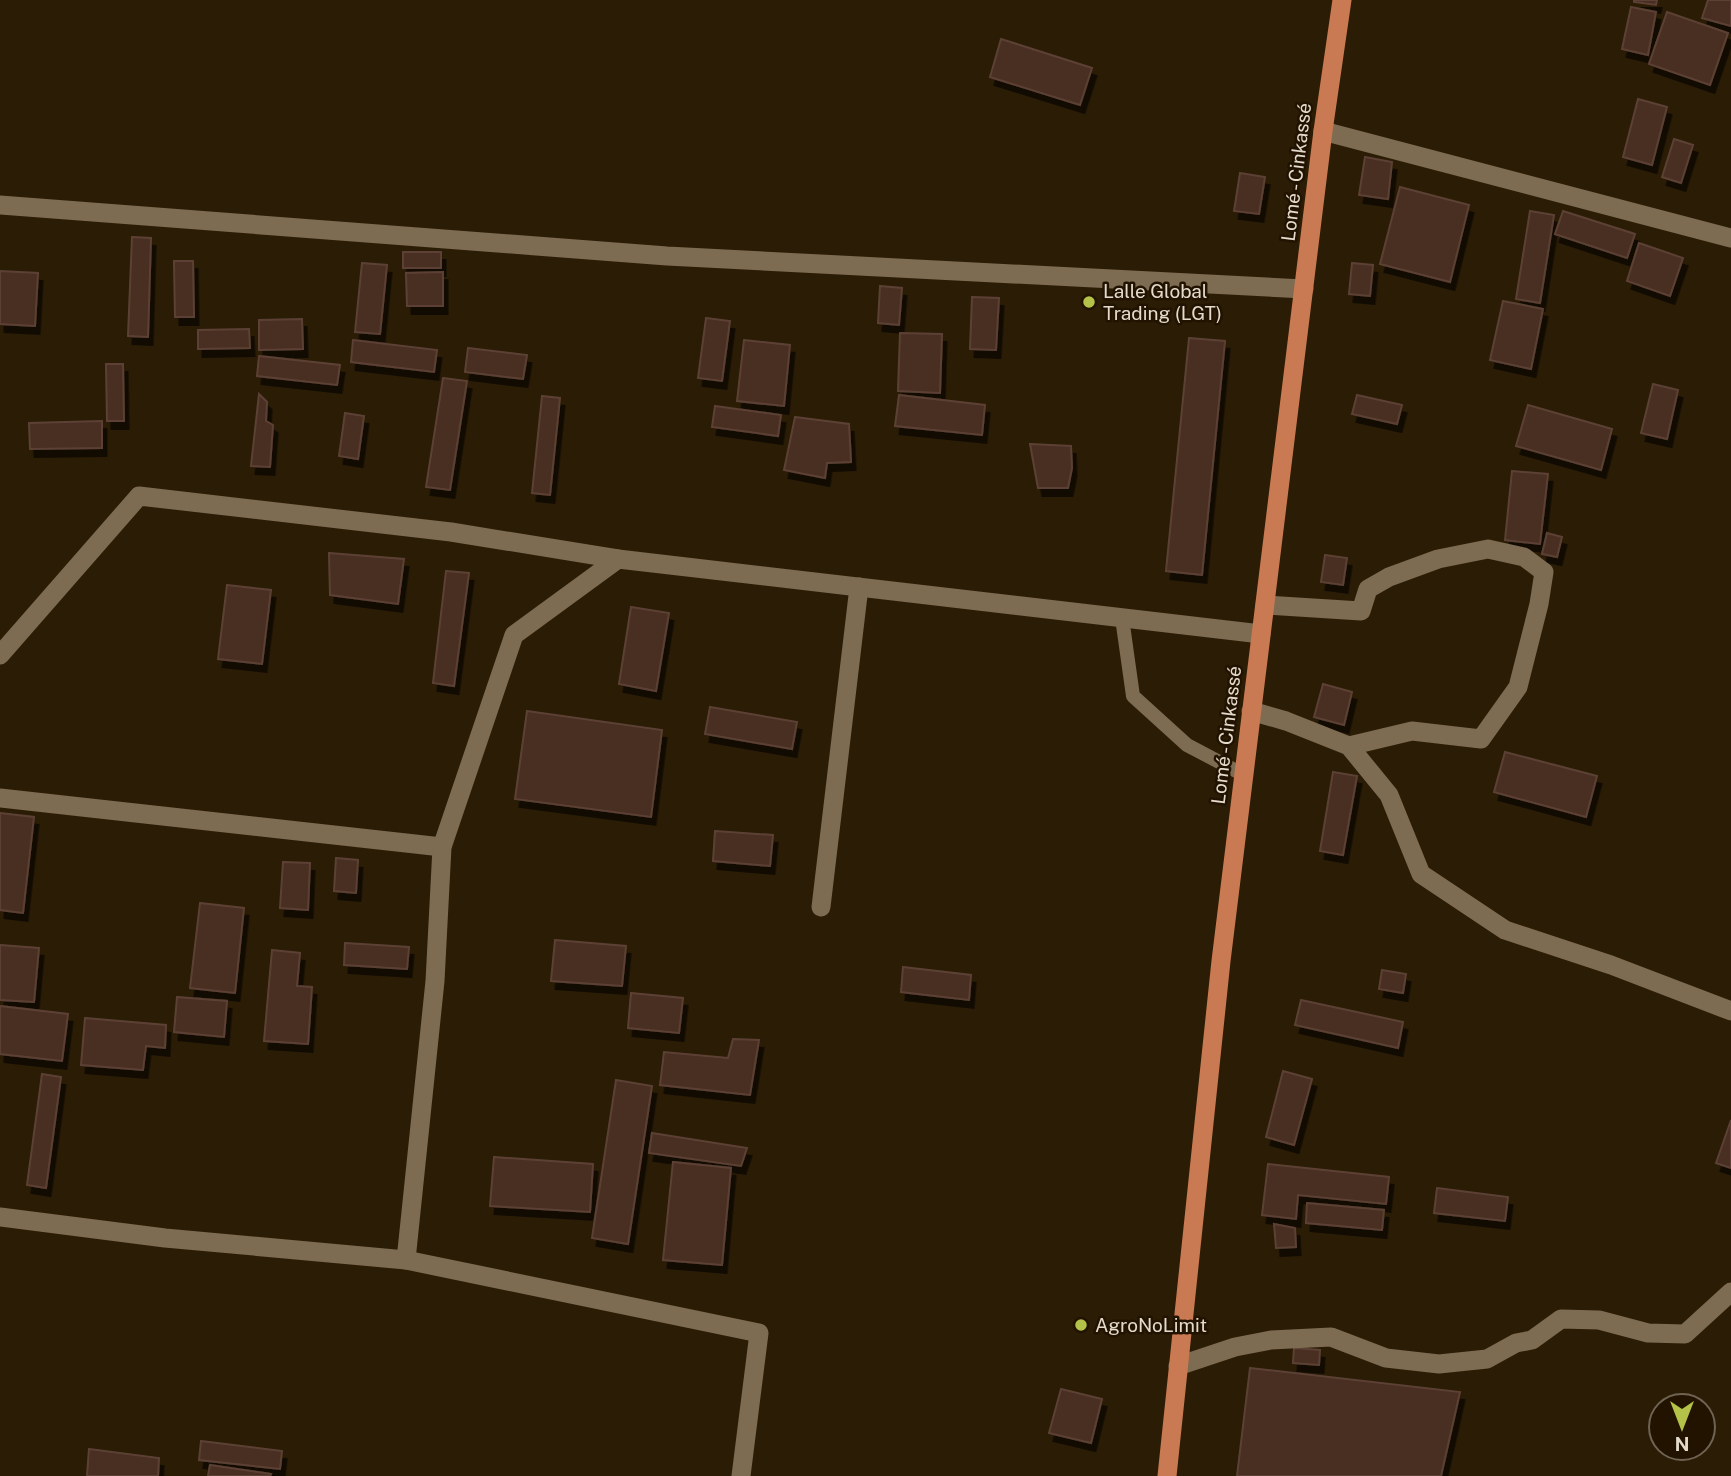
<svg xmlns="http://www.w3.org/2000/svg" width="1731" height="1476" font-family="'Public Sans',sans-serif">
<style>
.building{fill:#482e21;stroke:#5c4134;stroke-width:2;filter:url(#shadow)}
.lines{fill:none;stroke-linecap:round;stroke-linejoin:round}
.service{stroke:#7d6b52;stroke-width:14}
.minor{stroke:#7d6b52;stroke-width:19}
.trunk{stroke:#ca7a52;stroke-width:19}
.poi-dot{fill:#b5c24a;stroke:#211300;stroke-width:2.5}
.labels{text-anchor:middle;stroke-width:5;stroke-linejoin:round;paint-order:stroke}
.street-label{font-size:19px;fill:#e5dbcd;stroke:#211300}
.poi-label{font-size:19px;fill:#e5dbcd;stroke:#211300;text-anchor:start}
</style>
<defs>
<filter id="shadow"><feDropShadow dx="4.5" dy="8" stdDeviation="0" flood-color="#0009"/></filter>
</defs>
<rect width="100%" height="100%" fill="#2b1c05"/>
<g class="building">
<path d="M 1634,0 L 1657,0 L 1656,5 L 1634,2 Z"/>
<path d="M 1708,0 L 1731,0 L 1731,26 L 1702,18 Z"/>
<path d="M 1631,7 L 1656,12 L 1648,55 L 1622,49 Z"/>
<path d="M 1667,12 L 1728,33 L 1710,85 L 1649,64 Z"/>
<path d="M 1001,39 L 1092,68 L 1080,105 L 990,77 Z"/>
<path d="M 1638,99 L 1667,107 L 1652,165 L 1623,157 Z"/>
<path d="M 1674,139 L 1693,145 L 1681,183 L 1662,177 Z"/>
<path d="M 1365,157 L 1392,162 L 1388,199 L 1359,195 Z"/>
<path d="M 1240,173 L 1265,177 L 1259,214 L 1234,211 Z"/>
<path d="M 1400,187 L 1469,205 L 1450,282 L 1380,264 Z"/>
<path d="M 1530,211 L 1554,215 L 1540,303 L 1516,299 Z"/>
<path d="M 1563,211 L 1635,234 L 1627,258 L 1555,234 Z"/>
<path d="M 132,237 L 151,238 L 148,337 L 128,336 Z"/>
<path d="M 1639,243 L 1683,258 L 1670,296 L 1627,281 Z"/>
<rect x="403" y="252" width="38" height="16"/>
<path d="M 174,261 L 193,261 L 194,317 L 175,317 Z"/>
<path d="M 362,263 L 387,265 L 380,334 L 355,332 Z"/>
<path d="M 1352,263 L 1373,265 L 1370,296 L 1349,294 Z"/>
<path d="M 0,271 L 38,273 L 35,326 L 0,324 Z"/>
<path d="M 443,272 L 443,306 L 407,306 L 406,273 Z"/>
<path d="M 880,286 L 902,288 L 899,325 L 878,323 Z"/>
<path d="M 972,297 L 999,298 L 996,350 L 970,349 Z"/>
<path d="M 1503,301 L 1543,309 L 1531,369 L 1490,360 Z"/>
<path d="M 706,318 L 730,321 L 722,381 L 698,378 Z"/>
<path d="M 302,319 L 303,349 L 259,350 L 259,320 Z"/>
<path d="M 249,329 L 250,348 L 198,349 L 198,330 Z"/>
<path d="M 900,333 L 942,334 L 940,393 L 898,391 Z"/>
<path d="M 1189,338 L 1225,341 L 1202,575 L 1166,571 Z"/>
<path d="M 353,340 L 437,350 L 434,372 L 351,362 Z"/>
<path d="M 744,340 L 790,345 L 784,406 L 737,401 Z"/>
<path d="M 468,348 L 527,355 L 523,379 L 465,372 Z"/>
<path d="M 259,356 L 340,365 L 337,385 L 257,376 Z"/>
<path d="M 106,364 L 123,364 L 124,421 L 107,421 Z"/>
<path d="M 443,378 L 467,381 L 450,490 L 426,487 Z"/>
<path d="M 1653,384 L 1678,390 L 1667,439 L 1641,433 Z"/>
<path d="M 259,394 L 267,402 L 266,421 L 273,425 L 270,467 L 251,466 Z"/>
<path d="M 899,395 L 985,405 L 982,435 L 895,426 Z"/>
<path d="M 1357,395 L 1402,405 L 1397,424 L 1352,414 Z"/>
<path d="M 542,396 L 560,398 L 550,495 L 532,493 Z"/>
<path d="M 1528,405 L 1612,429 L 1601,470 L 1516,446 Z"/>
<path d="M 715,406 L 781,415 L 778,436 L 712,427 Z"/>
<path d="M 345,413 L 364,416 L 358,459 L 339,456 Z"/>
<path d="M 795,417 L 849,424 L 851,462 L 827,463 L 825,478 L 784,470 Z"/>
<path d="M 102,421 L 102,448 L 30,449 L 29,423 Z"/>
<path d="M 1030,444 L 1071,446 L 1072,468 L 1068,488 L 1038,488 Z"/>
<path d="M 1512,471 L 1548,474 L 1540,544 L 1505,540 Z"/>
<path d="M 1547,533 L 1562,537 L 1557,557 L 1542,554 Z"/>
<path d="M 329,553 L 404,559 L 398,604 L 330,595 Z"/>
<path d="M 1325,555 L 1347,558 L 1343,585 L 1321,582 Z"/>
<path d="M 446,571 L 469,573 L 454,686 L 433,683 Z"/>
<path d="M 227,585 L 271,590 L 262,664 L 218,659 Z"/>
<path d="M 631,607 L 669,613 L 656,691 L 619,684 Z"/>
<path d="M 1323,684 L 1352,692 L 1344,725 L 1314,717 Z"/>
<path d="M 710,707 L 797,722 L 792,749 L 705,734 Z"/>
<path d="M 527,711 L 662,730 L 651,817 L 515,799 Z"/>
<path d="M 1505,752 L 1597,776 L 1586,817 L 1494,792 Z"/>
<path d="M 1333,772 L 1357,776 L 1343,855 L 1320,851 Z"/>
<path d="M 0,813 L 34,817 L 23,913 L 0,910 Z"/>
<path d="M 715,831 L 773,835 L 770,866 L 713,861 Z"/>
<path d="M 336,858 L 358,860 L 356,893 L 334,891 Z"/>
<path d="M 283,862 L 310,863 L 308,910 L 280,908 Z"/>
<path d="M 200,903 L 244,908 L 235,993 L 190,988 Z"/>
<path d="M 555,940 L 626,946 L 622,986 L 551,981 Z"/>
<path d="M 345,943 L 409,947 L 407,969 L 344,965 Z"/>
<path d="M 0,945 L 39,948 L 34,1002 L 0,1000 Z"/>
<path d="M 272,950 L 300,953 L 297,986 L 312,987 L 308,1044 L 264,1041 Z"/>
<path d="M 903,967 L 971,975 L 969,1000 L 901,992 Z"/>
<path d="M 1382,970 L 1406,974 L 1403,993 L 1379,989 Z"/>
<path d="M 631,993 L 683,998 L 679,1033 L 628,1028 Z"/>
<path d="M 177,997 L 227,1001 L 224,1037 L 174,1032 Z"/>
<path d="M 1301,1000 L 1403,1022 L 1398,1048 L 1295,1025 Z"/>
<path d="M 0,1006 L 68,1014 L 62,1061 L 0,1054 Z"/>
<path d="M 85,1018 L 166,1025 L 165,1048 L 146,1046 L 143,1070 L 81,1065 Z"/>
<path d="M 733,1039 L 759,1040 L 750,1095 L 660,1085 L 664,1052 L 728,1058 Z"/>
<path d="M 1283,1071 L 1312,1079 L 1294,1145 L 1266,1137 Z"/>
<path d="M 42,1074 L 61,1077 L 46,1188 L 27,1185 Z"/>
<path d="M 616,1080 L 652,1086 L 628,1244 L 592,1238 Z"/>
<path d="M 1731,1120 L 1731,1168 L 1716,1163 Z"/>
<path d="M 652,1133 L 747,1148 L 741,1166 L 649,1153 Z"/>
<path d="M 494,1157 L 593,1164 L 590,1212 L 490,1206 Z"/>
<path d="M 673,1162 L 731,1168 L 722,1265 L 663,1260 Z"/>
<path d="M 1268,1164 L 1389,1177 L 1386,1204 L 1298,1195 L 1296,1219 L 1262,1215 Z"/>
<path d="M 1437,1188 L 1508,1197 L 1505,1221 L 1434,1213 Z"/>
<path d="M 1307,1203 L 1384,1210 L 1382,1230 L 1306,1223 Z"/>
<path d="M 1274,1224 L 1295,1228 L 1296,1247 L 1276,1248 Z"/>
<path d="M 1294,1348 L 1320,1350 L 1319,1365 L 1293,1363 Z"/>
<path d="M 1250,1368 L 1460,1392 L 1441,1476 L 1237,1476 Z"/>
<path d="M 1061,1389 L 1102,1399 L 1091,1443 L 1049,1433 Z"/>
<path d="M 201,1441 L 282,1451 L 280,1469 L 199,1460 Z"/>
<path d="M 89,1449 L 159,1458 L 158,1476 L 87,1476 Z"/>
<path d="M 210,1465 L 271,1474 L 270,1476 L 208,1476 Z"/>
</g>
<g class="lines">
<path class="service" d="M 1122,618 L 1133,696 L 1187,745 L 1244,775"/>
<g class="minor">
<path d="M 1323,131 L 1731,238"/>
<path d="M 0,205 L 667,256 L 1304,289"/>
<path d="M 1265,605 L 1361,611 L 1368,589 L 1389,577 L 1438,559 L 1488,549 L 1524,557 L 1544,572 L 1539,604 L 1518,687 L 1481,739 L 1412,731 L 1349,746"/>
<path d="M 0,655 L 139,496 L 451,532 L 618,559 L 1261,634"/>
<path d="M 1251,711 L 1286,721 L 1349,746 L 1389,795 L 1421,874 L 1505,930 L 1611,965 L 1731,1011"/>
<path d="M 0,798 L 442,847"/>
<path d="M 821,907 L 859,587"/>
<path d="M 0,1217 L 165,1238 L 406,1260 L 435,981 L 442,847 L 514,635 L 618,559"/>
<path d="M 406,1260 L 759,1333 L 741,1476"/>
<path d="M 1178,1366 L 1235,1347 L 1271,1340 L 1331,1337 L 1386,1358 L 1439,1364 L 1487,1359 L 1516,1343 L 1532,1340 L 1561,1319 L 1599,1320 L 1648,1333 L 1685,1334 L 1731,1292"/>
</g>
<path class="trunk" d="M 1167,1476 L 1221,961 L 1323,131 L 1342,0"/>
</g>
<g class="poi-dot">
<circle cx="1089" cy="302" r="7"/>
<circle cx="1081" cy="1325" r="7"/>
</g>
<g class="labels">
<g class="street-label">
<text transform="translate(1296 172) rotate(-83)" y="7">Lomé - Cinkassé</text>
<text transform="translate(1226 735) rotate(-83)" y="7">Lomé - Cinkassé</text>
</g>
<g class="poi-label">
<text x="1103" y="298">Lalle Global<tspan x="1103" dy="22">Trading (LGT)</tspan></text>
<text x="1095" y="1332">AgroNoLimit</text>
</g>
</g>
<g transform="translate(1682 1427) rotate(180)"><circle r="33" fill="#211300" stroke="#6f6352" stroke-width="2"/>
<path d="M0-5L12 26L0 18L-12 26Z" fill="#b5c24a"/>
<text y="-10" font-size="19" font-weight="bold" text-anchor="middle" fill="#e5dbcd">N</text>
</g>
</svg>
